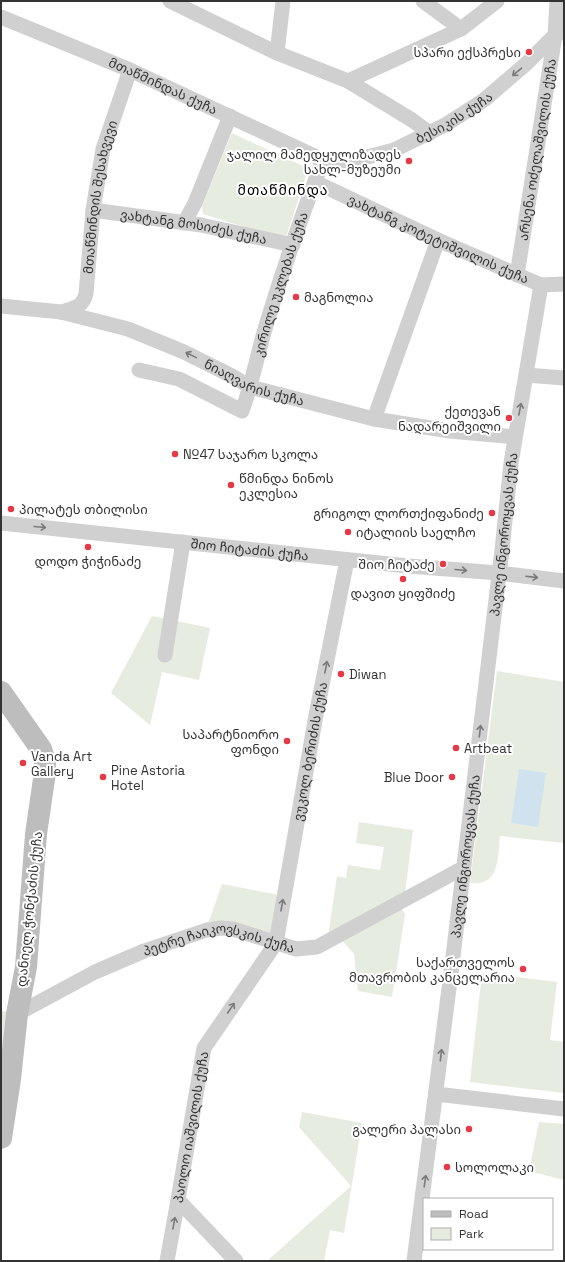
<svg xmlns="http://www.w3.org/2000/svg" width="565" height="1262" font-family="'Space Grotesk','Noto Sans Georgian',sans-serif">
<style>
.green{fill:#e6ecdf}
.water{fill:#cfe2ee}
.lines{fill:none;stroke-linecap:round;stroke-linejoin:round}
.street{stroke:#d0d0d0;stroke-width:15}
.secondary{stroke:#bdbdbd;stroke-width:22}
.oneway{stroke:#7a7a7a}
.poi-dot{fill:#e63946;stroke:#fff;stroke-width:1.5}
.labels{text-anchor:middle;stroke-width:4;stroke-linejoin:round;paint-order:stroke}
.poi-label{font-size:13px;fill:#333;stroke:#fff;text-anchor:start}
.street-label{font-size:13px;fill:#333;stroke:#fff}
.neighbourhood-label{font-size:14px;letter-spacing:1px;fill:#000;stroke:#fff}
</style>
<rect width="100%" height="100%" fill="#fff"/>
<g class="green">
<path d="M 232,133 L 305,167 L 307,173 L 285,240 L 203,214 L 202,206 Z"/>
<path d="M 152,616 L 210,628 L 199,680 L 162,672 L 150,725 L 111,693 Z"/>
<path d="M 497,671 L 564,682 L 564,843 L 500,836 C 498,850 500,877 483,882 C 479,884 474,883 470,883 Z"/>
<path d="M 359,822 L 413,830 L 405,894 L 328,936 L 337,876 L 346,878 L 348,865 L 380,870 L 384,847 L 356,843 Z"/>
<path d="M 222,884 L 279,895 L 272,934 L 208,924 Z"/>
<path d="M 400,906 L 405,914 L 392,997 L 358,991 L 354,954 L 341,939 Z"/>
<path d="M 482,973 L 557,982 L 550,1040 L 564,1042 L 564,1093 L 470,1082 Z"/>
<path d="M 1,1011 L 7,1012 L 1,1077 Z"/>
<path d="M 302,1112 L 362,1123 L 344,1233 L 330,1230 L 324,1261 L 267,1261 L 351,1186 L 299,1127 Z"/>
<path d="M 539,1122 L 564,1124 L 564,1180 L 529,1171 Z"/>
</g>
<path class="water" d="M 519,769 L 546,773 L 538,827 L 511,823 Z"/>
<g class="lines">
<g class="street">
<path d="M 170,1 L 277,53 L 348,81 L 461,29 L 497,1"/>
<path d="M 423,1 L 461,29"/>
<path id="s1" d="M 1,17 L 130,70 L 323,160 L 344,162 L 352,161 L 394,150 L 445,125 L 484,100 L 527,63 L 555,35 L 564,31"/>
<path d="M 277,53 L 283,1"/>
<path d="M 348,81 L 412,120 L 430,133"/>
<path id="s2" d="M 315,182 L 438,240 L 541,285 L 564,284"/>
<path id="s3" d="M 93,210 L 201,225 L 293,245"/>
<path d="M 184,223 L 195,203 L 230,116"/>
<path id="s4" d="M 517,275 L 555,35 L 557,1"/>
<path id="s5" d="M 1,306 L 61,312 L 128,329 L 184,352 L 234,377 L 250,387 L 374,419 L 450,431 L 515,437"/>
<path id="s6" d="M 61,312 C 74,308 82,308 86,294 L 93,210 L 103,149 L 130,70"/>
<path id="s7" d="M 139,370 L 179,379 L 242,411 C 252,384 257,356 265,329 C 282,272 302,215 323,160"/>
<path d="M 526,375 L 564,378"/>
<path d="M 374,419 L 438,240"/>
<path id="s8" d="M 1,523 L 408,566 L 499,573 L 564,581"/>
<path d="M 165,655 L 183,542"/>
<path id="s9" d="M 17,1014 L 95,972 L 144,951 L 207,930 L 221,928 L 233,929 L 296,949 L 317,947 L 463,868"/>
<path d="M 436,1094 L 564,1109"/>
<path d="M 178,1200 L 236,1261"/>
<path id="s10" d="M 167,1261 L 178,1200 L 204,1048 L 276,943 L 316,715 L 347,560"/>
<path id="s11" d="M 414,1261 L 451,973 L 502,550 L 511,463 L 541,285"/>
</g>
<path class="secondary" d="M 1,692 L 41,749 L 45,761 L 45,772 L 36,834 L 26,967 L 17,1014 L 10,1079 L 1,1138"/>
</g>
<defs><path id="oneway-shaft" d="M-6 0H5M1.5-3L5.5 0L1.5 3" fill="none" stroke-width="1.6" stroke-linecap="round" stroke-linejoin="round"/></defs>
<g class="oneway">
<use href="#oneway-shaft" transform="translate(517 72) rotate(140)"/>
<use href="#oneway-shaft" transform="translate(191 355) rotate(-154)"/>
<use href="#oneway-shaft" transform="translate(520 409) rotate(-79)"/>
<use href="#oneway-shaft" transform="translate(40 527) rotate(5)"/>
<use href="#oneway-shaft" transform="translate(461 570) rotate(5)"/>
<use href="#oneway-shaft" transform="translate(532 577) rotate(7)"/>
<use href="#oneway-shaft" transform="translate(326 667) rotate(-79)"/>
<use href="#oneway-shaft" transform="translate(480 731) rotate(-83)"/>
<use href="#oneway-shaft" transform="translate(282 905) rotate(-80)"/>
<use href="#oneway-shaft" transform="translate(231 1008) rotate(-56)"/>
<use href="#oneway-shaft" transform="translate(441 1055) rotate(-83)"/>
<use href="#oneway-shaft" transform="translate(425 1181) rotate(-82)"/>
<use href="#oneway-shaft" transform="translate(174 1223) rotate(-79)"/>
</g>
<g class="poi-dot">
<circle cx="529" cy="52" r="4"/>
<circle cx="409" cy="161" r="4"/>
<circle cx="296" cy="297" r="4"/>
<circle cx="509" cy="418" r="4"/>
<circle cx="175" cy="454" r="4"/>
<circle cx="231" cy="485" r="4"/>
<circle cx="11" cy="509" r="4"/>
<circle cx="492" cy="513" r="4"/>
<circle cx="348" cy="532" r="4"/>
<circle cx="88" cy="547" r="4"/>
<circle cx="443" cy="564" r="4"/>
<circle cx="403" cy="579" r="4"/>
<circle cx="341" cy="674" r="4"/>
<circle cx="287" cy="741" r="4"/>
<circle cx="456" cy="748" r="4"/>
<circle cx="23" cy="763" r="4"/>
<circle cx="103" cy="777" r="4"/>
<circle cx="452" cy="777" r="4"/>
<circle cx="523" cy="969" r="4"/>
<circle cx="469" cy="1129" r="4"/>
<circle cx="447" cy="1167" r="4"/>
</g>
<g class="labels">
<g class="poi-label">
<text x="521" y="57" text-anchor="end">სპარი ექსპრესი</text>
<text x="401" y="159" text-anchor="end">ჯალილ მამედყულიზადეს<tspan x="401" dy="15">სახლ-მუზეუმი</tspan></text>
<text x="304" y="302">მაგნოლია</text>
<text x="501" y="416" text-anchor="end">ქეთევან<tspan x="501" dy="15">ნადარეიშვილი</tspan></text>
<text x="183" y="459">№47 საჯარო სკოლა</text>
<text x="239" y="483">წმინდა ნინოს<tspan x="239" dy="15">ეკლესია</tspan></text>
<text x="19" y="514">პილატეს თბილისი</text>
<text x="484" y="518" text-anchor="end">გრიგოლ ლორთქიფანიძე</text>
<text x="356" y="537">იტალიის საელჩო</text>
<text x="88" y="566" text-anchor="middle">დოდო ჭიჭინაძე</text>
<text x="435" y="569" text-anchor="end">შიო ჩიტაძე</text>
<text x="403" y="598" text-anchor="middle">დავით ყიფშიძე</text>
<text x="349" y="679">Diwan</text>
<text x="279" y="739" text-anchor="end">საპარტნიორო<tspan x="279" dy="15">ფონდი</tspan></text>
<text x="464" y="753">Artbeat</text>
<text x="31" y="761">Vanda Art<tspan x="31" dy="15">Gallery</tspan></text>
<text x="111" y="775">Pine Astoria<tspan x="111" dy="15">Hotel</tspan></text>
<text x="444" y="782" text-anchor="end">Blue Door</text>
<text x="515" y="967" text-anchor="end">საქართველოს<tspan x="515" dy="15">მთავრობის კანცელარია</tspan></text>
<text x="461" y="1134" text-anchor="end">გალერი პალასი</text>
<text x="455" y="1172">სოლოლაკი</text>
</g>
<g class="street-label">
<text dy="5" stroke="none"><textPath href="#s1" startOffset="176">მთაწმინდას ქუჩა</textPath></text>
<text dy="5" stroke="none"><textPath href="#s1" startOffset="493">ბესიკის ქუჩა</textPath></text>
<text dy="5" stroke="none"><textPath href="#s4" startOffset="127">არსენა ოძელაშვილის ქუჩა</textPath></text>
<text dy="5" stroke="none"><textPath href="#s6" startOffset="131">მთაწმინდის შესახვევი</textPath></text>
<text dy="5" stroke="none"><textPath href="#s3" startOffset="102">ვახტანგ მოსიძეს ქუჩა</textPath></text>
<text dy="5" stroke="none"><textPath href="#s2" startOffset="136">ვახტანგ კოტეტიშვილის ქუჩა</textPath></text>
<text dy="5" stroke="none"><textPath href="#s7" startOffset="244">კირილე უკლებას ქუჩა</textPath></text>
<text dy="5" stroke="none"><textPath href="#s5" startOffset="267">ნიაღვარის ქუჩა</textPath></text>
<text dy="5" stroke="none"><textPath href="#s11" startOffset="732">პავლე ინგოროყვას ქუჩა</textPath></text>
<text dy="5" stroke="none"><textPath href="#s8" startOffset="250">შიო ჩიტაძის ქუჩა</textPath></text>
<text dy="5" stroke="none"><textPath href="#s10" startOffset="538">ვუკოლ ბერიძის ქუჩა</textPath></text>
<text dy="5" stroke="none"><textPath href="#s11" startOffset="408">პავლე ინგოროყვას ქუჩა</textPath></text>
<text transform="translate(29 909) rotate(-84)" y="5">დანიელ ჭონქაძის ქუჩა</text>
<text dy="5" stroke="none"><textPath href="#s9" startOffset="220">პეტრე ჩაიკოვსკის ქუჩა</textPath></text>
<text dy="5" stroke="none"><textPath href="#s10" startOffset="136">პაოლო იაშვილის ქუჩა</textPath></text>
</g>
<g class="neighbourhood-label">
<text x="283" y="195">მთაწმინდა</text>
</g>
</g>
<rect width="565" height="1262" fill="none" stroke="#333333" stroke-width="4"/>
<rect x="423" y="1198" width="130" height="52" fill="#ffffff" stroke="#adadad"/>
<rect x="431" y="1211" width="20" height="6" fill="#bdbdbd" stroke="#adadad"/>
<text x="459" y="1218" font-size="12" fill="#333333">Road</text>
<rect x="431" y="1228" width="20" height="12" fill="#e6ecdf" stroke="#adadad"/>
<text x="459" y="1238" font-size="12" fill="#333333">Park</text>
</svg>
